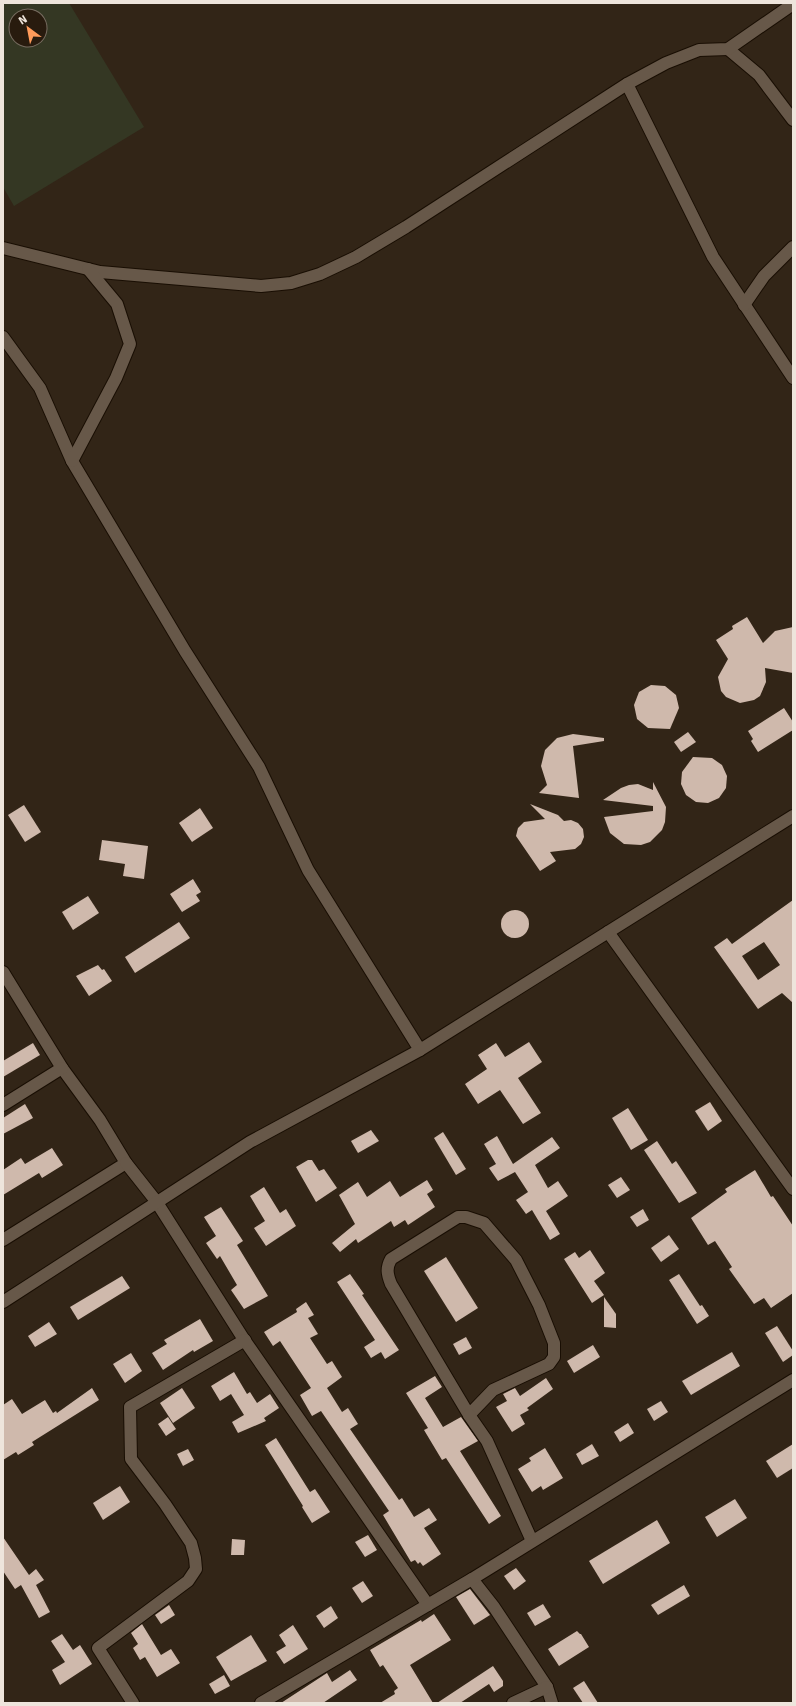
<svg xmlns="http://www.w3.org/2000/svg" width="796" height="1706" font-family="Signika,sans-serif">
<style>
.green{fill:#343723;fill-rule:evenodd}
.building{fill:#cfb9ac;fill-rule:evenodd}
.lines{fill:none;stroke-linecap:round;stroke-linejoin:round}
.minor-casing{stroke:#190e03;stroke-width:14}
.minor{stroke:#675849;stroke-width:12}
</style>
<rect width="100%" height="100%" fill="#322517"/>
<path class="green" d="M 3,3 L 69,3 L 144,127 L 14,206 L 3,187 ZM 16,16 L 40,16 L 40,40 L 16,40 Z"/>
<g class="building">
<path d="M 747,617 L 763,643 L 775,631 L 793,627 L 793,673 L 765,668 L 766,682 L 760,696 L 754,700 L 740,703 L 726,697 L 721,691 L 718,677 L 728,659 L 716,640 L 733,629 L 732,626 Z"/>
<path d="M 651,685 L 665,686 L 676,695 L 679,708 L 670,729 L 648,728 L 637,719 L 634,705 L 639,692 Z"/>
<path d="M 784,708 L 793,722 L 793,730 L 758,752 L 751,741 L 753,739 L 748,731 Z"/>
<path d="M 688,732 L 696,742 L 681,752 L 674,742 Z"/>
<path d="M 573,734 L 604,738 L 604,741 L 573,746 L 579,798 L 539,793 L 547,785 L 541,766 L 545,750 L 557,738 Z"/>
<path d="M 693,757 L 712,758 L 722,765 L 727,776 L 726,788 L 719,798 L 708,803 L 696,802 L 686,795 L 681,784 L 682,772 Z"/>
<path d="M 653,782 L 666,807 L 665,822 L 662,830 L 650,842 L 641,845 L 624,844 L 610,833 L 604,817 L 653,811 L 653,806 L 603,800 L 621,788 L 629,785 L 638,784 L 653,790 Z"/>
<path d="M 530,804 L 558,815 L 564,821 L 571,820 L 578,823 L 583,829 L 584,837 L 581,844 L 575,849 L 550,852 L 556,861 L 540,871 L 516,836 L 518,828 L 524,822 L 545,819 Z"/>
<path d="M 24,805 L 41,832 L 25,842 L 8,815 Z"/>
<path d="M 200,808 L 213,828 L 192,842 L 179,823 Z"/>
<path d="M 102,840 L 148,846 L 144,879 L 123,876 L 125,864 L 99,860 Z"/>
<path d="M 193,879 L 201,892 L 196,895 L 200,901 L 182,912 L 170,894 Z"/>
<path d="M 88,896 L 99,913 L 73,930 L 62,912 Z"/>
<path d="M 793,900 L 793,1003 L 782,993 L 758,1009 L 714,947 L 727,938 L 732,944 ZM 764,942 L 780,965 L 758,980 L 742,956 Z"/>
<circle cx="515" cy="924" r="14"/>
<path d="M 179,922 L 190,938 L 135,973 L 125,957 Z"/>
<path d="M 98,965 L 102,970 L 104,969 L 112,981 L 89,996 L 76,976 Z"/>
<path d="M 529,1042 L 542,1062 L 518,1078 L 541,1113 L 523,1124 L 500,1090 L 478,1104 L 465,1084 L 487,1069 L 478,1055 L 496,1043 L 505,1057 Z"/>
<path d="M 33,1043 L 40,1055 L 3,1077 L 3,1061 Z"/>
<path d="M 710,1102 L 722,1121 L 708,1131 L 695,1111 Z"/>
<path d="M 25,1104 L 33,1118 L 3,1134 L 3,1118 Z"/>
<path d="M 628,1108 L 648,1140 L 631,1150 L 612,1118 Z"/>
<path d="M 371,1130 L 379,1141 L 358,1153 L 351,1141 Z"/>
<path d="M 443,1132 L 466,1169 L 456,1175 L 434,1138 Z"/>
<path d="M 497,1136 L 513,1164 L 552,1137 L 560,1148 L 535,1165 L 548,1188 L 558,1181 L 568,1196 L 546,1211 L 560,1234 L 550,1240 L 532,1210 L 526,1214 L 516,1200 L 528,1192 L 515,1172 L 498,1181 L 489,1168 L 496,1164 L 484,1144 Z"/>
<path d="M 657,1141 L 672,1164 L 676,1161 L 697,1193 L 679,1203 L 644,1150 Z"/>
<path d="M 52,1148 L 63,1165 L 42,1178 L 39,1173 L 3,1195 L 3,1170 L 21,1158 L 25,1164 Z"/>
<path d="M 308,1160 L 312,1160 L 319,1171 L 324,1169 L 337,1188 L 316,1202 L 296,1167 Z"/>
<path d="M 755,1170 L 771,1197 L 773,1196 L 793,1226 L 793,1293 L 771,1308 L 764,1298 L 754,1304 L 729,1269 L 732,1267 L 715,1241 L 708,1245 L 691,1218 L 727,1192 L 725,1189 Z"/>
<path d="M 621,1177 L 630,1190 L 617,1198 L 608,1185 Z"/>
<path d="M 427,1180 L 433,1190 L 427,1194 L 435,1207 L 408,1225 L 405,1220 L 394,1227 L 391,1221 L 358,1243 L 356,1239 L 340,1252 L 332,1243 L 355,1224 L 339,1195 L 358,1182 L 367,1197 L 390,1181 L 400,1197 Z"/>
<path d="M 264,1187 L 280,1213 L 286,1209 L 296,1226 L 266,1246 L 254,1228 L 265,1221 L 250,1196 Z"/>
<path d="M 221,1207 L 243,1241 L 237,1245 L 268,1296 L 244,1309 L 231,1290 L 237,1285 L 220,1256 L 217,1259 L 206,1243 L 216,1236 L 204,1217 Z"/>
<path d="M 643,1209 L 649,1220 L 637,1227 L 630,1217 Z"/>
<path d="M 669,1235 L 679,1249 L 661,1262 L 651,1248 Z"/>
<path d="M 590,1250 L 605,1273 L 594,1281 L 604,1295 L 592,1303 L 564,1259 L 575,1252 L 579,1258 Z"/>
<path d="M 446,1257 L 478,1308 L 456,1322 L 424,1271 Z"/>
<path d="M 350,1274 L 364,1294 L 362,1295 L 399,1350 L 385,1359 L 381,1352 L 371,1358 L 364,1347 L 375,1340 L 337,1282 Z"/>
<path d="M 679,1274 L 700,1306 L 702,1305 L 709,1316 L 697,1324 L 669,1280 Z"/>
<path d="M 122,1276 L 130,1288 L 78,1320 L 70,1307 Z"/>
<path d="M 604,1297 L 616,1314 L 616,1328 L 604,1327 Z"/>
<path d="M 306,1302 L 314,1315 L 308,1318 L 318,1334 L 310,1338 L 327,1364 L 332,1361 L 342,1377 L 327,1388 L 342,1412 L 348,1408 L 358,1424 L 350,1429 L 399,1500 L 402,1498 L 414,1517 L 429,1508 L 437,1520 L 424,1528 L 441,1554 L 423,1566 L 420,1562 L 418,1564 L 415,1560 L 411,1562 L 383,1515 L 389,1511 L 321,1411 L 312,1416 L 300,1395 L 311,1388 L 280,1341 L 273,1346 L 264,1332 L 297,1312 L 296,1309 Z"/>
<path d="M 200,1319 L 213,1341 L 194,1352 L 193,1350 L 163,1370 L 152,1353 L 167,1344 L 164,1340 Z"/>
<path d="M 49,1322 L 57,1334 L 35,1347 L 28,1336 Z"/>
<path d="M 777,1326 L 793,1351 L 793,1355 L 783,1362 L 765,1333 Z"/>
<path d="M 466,1337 L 472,1348 L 459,1355 L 453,1344 Z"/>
<path d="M 593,1345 L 600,1357 L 574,1373 L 567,1361 Z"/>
<path d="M 732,1352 L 740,1366 L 691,1395 L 682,1381 Z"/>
<path d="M 131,1353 L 142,1371 L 125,1383 L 113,1364 Z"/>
<path d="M 234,1372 L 247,1394 L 250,1392 L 257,1403 L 270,1394 L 279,1408 L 264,1418 L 266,1421 L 238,1433 L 232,1422 L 244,1415 L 231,1394 L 220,1401 L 211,1386 Z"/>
<path d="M 435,1376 L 442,1387 L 425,1398 L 443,1427 L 461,1417 L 478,1441 L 460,1451 L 501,1516 L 489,1524 L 446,1458 L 442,1460 L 424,1430 L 428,1428 L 406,1393 Z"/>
<path d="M 546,1378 L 553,1389 L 527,1408 L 529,1410 L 520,1415 L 525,1424 L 512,1432 L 496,1407 L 507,1401 L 503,1394 L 515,1388 L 520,1396 Z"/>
<path d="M 92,1388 L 99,1400 L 32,1442 L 34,1445 L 18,1455 L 16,1452 L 3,1460 L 3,1405 L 12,1399 L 22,1414 L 45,1400 L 53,1413 L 56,1411 L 57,1413 Z"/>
<path d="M 182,1388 L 195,1408 L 173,1423 L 160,1403 Z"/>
<path d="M 661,1401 L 668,1412 L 654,1421 L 647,1409 Z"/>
<path d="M 168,1417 L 176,1429 L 166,1436 L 158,1424 Z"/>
<path d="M 628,1423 L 634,1433 L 620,1442 L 614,1432 Z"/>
<path d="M 276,1438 L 310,1492 L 315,1489 L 330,1512 L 312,1523 L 302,1507 L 303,1506 L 265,1445 Z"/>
<path d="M 592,1444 L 599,1456 L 582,1465 L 576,1454 Z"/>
<path d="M 793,1444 L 793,1468 L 777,1478 L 766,1461 Z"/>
<path d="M 545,1448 L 563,1478 L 543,1490 L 541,1486 L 532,1492 L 518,1469 L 531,1461 L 529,1458 Z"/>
<path d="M 188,1449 L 194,1460 L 183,1466 L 177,1454 Z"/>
<path d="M 120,1486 L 130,1502 L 103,1520 L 93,1503 Z"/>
<path d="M 735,1499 L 747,1518 L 717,1537 L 705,1517 Z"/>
<path d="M 657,1520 L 670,1543 L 603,1584 L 589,1561 Z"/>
<path d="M 368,1535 L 377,1550 L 365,1557 L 355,1542 Z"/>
<path d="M 3,1537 L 29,1575 L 36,1569 L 44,1580 L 36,1585 L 50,1612 L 39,1618 L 21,1585 L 15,1589 L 3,1571 Z"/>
<path d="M 232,1539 L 245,1540 L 244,1555 L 231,1555 Z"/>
<path d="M 516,1568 L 526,1581 L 514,1590 L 504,1576 Z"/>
<path d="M 363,1581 L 373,1596 L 362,1603 L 352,1588 Z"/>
<path d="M 684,1585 L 690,1596 L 658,1615 L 651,1605 Z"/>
<path d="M 470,1589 L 490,1615 L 474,1625 L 456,1597 Z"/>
<path d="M 543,1604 L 551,1617 L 535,1626 L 527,1613 Z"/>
<path d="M 169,1605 L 175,1615 L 161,1624 L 155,1615 Z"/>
<path d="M 331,1606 L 338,1618 L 324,1628 L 316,1616 Z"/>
<path d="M 434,1614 L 451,1640 L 410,1665 L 433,1703 L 380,1703 L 395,1694 L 394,1691 L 398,1688 L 383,1665 L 380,1667 L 370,1650 L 421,1620 L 422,1622 Z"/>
<path d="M 142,1624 L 161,1655 L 171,1649 L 180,1663 L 157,1677 L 145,1657 L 140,1660 L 133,1648 L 138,1644 L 131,1633 Z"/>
<path d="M 293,1625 L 308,1649 L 284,1664 L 276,1652 L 286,1646 L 279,1635 Z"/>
<path d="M 577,1631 L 580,1634 L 581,1634 L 589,1647 L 559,1666 L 548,1649 Z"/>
<path d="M 62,1634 L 73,1650 L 80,1645 L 92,1664 L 60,1685 L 52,1670 L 65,1662 L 51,1641 Z"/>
<path d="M 251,1635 L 267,1661 L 231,1681 L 216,1657 Z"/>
<path d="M 493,1666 L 503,1681 L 503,1686 L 494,1692 L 489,1684 L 460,1703 L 437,1703 Z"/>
<path d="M 350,1670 L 357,1680 L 323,1703 L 281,1703 L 327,1673 L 332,1682 Z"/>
<path d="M 224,1675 L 230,1686 L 215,1694 L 209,1684 Z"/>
<path d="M 584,1681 L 598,1703 L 583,1703 L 573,1688 Z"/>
</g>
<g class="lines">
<defs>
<g id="minor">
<path d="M 728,49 L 759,75 L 793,120"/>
<path d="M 627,84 L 713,257 L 793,378"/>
<path d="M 3,248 L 100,272 L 261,286 L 291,283 L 320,274 L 356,257 L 406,227 L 627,84 L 666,63 L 699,50 L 728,49 L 793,4"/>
<path d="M 744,305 L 764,276 L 793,247"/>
<path d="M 3,337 L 40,388 L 72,461 L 185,651 L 259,767 L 308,870 L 420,1050"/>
<path d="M 72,461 L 116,378 L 130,344 L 117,304 L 88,269"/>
<path d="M 608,932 L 793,1189"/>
<path d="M 3,972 L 62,1068 L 100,1120 L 126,1163 L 3,1240"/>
<path d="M 3,1105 L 62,1068"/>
<path d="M 126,1163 L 156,1201 L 243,1338 L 428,1605"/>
<path d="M 458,1217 L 466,1217 L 484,1223 L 516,1260 L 539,1305 L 554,1343 L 554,1357 L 549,1364 L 493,1390 L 469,1415 L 391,1284 C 387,1274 386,1268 391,1259 Z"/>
<path d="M 3,1302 L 250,1142 L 420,1050 L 793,816"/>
<path d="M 469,1415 L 487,1441 L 532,1541"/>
<path d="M 472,1579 L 494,1607 L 547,1687 L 552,1703"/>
<path d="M 133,1703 L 98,1648 L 188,1581 L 196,1569 L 195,1558 L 191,1543 L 165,1504 L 131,1459 L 130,1407 L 245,1340"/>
<path d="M 261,1703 L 472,1579 L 793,1380"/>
<path d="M 513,1703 L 547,1687"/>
</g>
</defs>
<use href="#minor" class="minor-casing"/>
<use href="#minor" class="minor"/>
</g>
<rect width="796" height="1706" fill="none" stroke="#eee5dc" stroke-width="8"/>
<g transform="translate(28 28) rotate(328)"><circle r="19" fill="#281b0e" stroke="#776c60"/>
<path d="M0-3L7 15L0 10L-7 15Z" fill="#ff9b5a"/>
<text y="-6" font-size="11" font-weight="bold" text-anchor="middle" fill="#eee5dc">N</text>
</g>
</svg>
